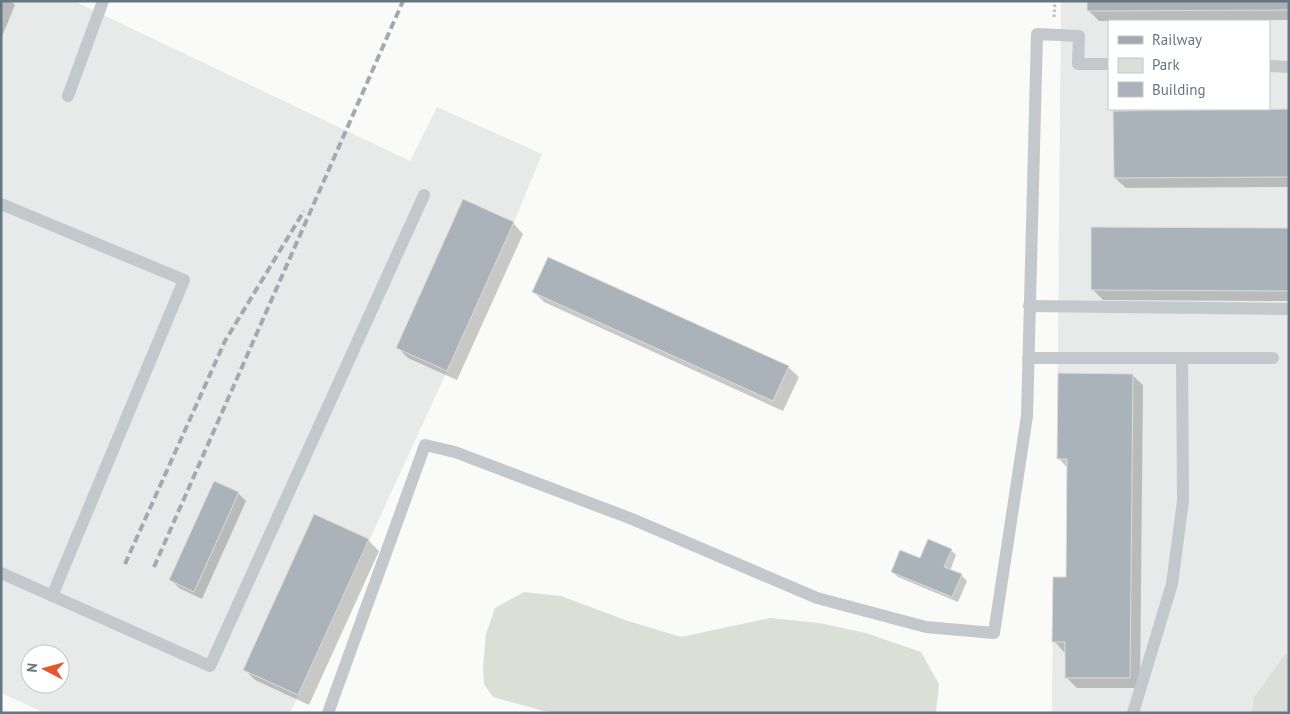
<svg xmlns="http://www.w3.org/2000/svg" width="1290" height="714" font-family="'PT Sans',sans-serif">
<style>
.built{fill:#e8e9e9;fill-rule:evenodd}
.green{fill:#dadfd7}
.shadow{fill:#0003}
.building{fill:#aab3b9;stroke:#dcdcda}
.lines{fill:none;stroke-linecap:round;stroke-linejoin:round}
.path{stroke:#bbbfc2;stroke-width:3;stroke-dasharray:2.5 2.5;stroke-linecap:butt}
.lane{stroke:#c3c8cc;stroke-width:12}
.rail{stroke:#a2aab0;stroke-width:4;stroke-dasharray:8 4;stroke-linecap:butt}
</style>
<rect width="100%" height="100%" fill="#fafaf8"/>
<g class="built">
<path d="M 1,1 L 74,1 L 410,161 L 437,107 L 542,154 L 514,222 L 447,371 L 290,713 L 45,713 L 1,693 ZM 30,654 L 60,654 L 60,684 L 30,684 Z"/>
<path d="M 1061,1 L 1289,1 L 1289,653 L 1285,654 L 1254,697 L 1251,713 L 1052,713 L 1053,577 L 1066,577 L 1067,459 L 1057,459 ZM 1109,21 L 1269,21 L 1269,109 L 1109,109 Z"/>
</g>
<g class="green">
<path d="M 524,592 L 561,596 L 625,620 L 681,637 L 770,618 L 819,623 L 866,633 L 921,652 L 939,684 L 936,713 L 551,713 L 493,697 L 484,684 L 483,668 L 486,634 L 495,608 Z"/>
<path d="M 1289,653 L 1289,713 L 1251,713 L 1254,697 L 1285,654 Z"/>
</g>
<g class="shadow">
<path d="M 1,1 L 11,1 L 15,5 L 1,39 Z"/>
<path d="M 1289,1 L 1289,20 L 1099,21 L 1088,10 Z"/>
<path d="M 1289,110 L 1289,187 L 1126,188 L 1115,178 Z"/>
<path d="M 513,223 L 523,234 L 457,380 L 408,358 L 397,347 Z"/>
<path d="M 1289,230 L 1289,301 L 1103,300 L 1092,289 Z"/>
<path d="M 534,292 L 788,367 L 799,377 L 783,411 L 544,302 Z"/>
<path d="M 1132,375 L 1143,385 L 1140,688 L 1077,688 L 1066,677 L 1066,652 L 1064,652 L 1054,641 L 1067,578 L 1069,469 L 1058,458 Z"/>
<path d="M 238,493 L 246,501 L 202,599 L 179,588 L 171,580 Z"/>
<path d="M 368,540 L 379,551 L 309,705 L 255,680 L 245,670 Z"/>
<path d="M 951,550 L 956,555 L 950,571 L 961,575 L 967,581 L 958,602 L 898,577 L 892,572 Z"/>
</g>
<g class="building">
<path d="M 1087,1 L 1289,1 L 1289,10 L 1087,11 Z"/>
<path d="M 1289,109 L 1289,177 L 1114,178 L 1113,111 Z"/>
<path d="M 463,199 L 514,222 L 447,371 L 396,348 Z"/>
<path d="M 1091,227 L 1289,228 L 1289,291 L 1091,290 Z"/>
<path d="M 548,257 L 789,366 L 773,401 L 532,292 Z"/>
<path d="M 1058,373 L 1133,374 L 1130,678 L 1065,678 L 1065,642 L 1052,642 L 1053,577 L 1066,577 L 1067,459 L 1057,459 Z"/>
<path d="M 214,481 L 239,492 L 194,592 L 169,580 Z"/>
<path d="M 314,514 L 369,539 L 298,695 L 243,670 Z"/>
<path d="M 928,539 L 952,549 L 944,567 L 962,574 L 952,597 L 891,572 L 900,550 L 920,558 Z"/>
</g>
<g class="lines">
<path class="path" d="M 1054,17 L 1055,1"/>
<g class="lane">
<path d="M 1269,66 L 1289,67"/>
<path d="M 68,96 L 103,1"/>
<path d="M 1,204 L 184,280 L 52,596"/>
<path d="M 1029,306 L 1289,309"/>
<path d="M 1028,358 L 1273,358"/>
<path d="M 1,573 L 210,666 L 424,195"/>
<path d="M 328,713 L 425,445 L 455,452 L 632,519 L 817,598 L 926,627 L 994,633 L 1027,416 L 1037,34 L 1079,36 L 1078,64 L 1109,64"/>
<path d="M 1133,713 L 1172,584 L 1183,501 L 1182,358"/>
</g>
<g class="rail">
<path d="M 125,564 L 225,341 L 304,211"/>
<path d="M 154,567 L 403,1"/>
</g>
</g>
<rect width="1290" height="714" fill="none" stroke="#657683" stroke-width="5"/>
<rect x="1108" y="20" width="162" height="90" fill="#ffffff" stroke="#c1c8cd"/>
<rect x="1118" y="36" width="25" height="8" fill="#a2aab0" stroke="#c1c8cd"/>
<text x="1152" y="45" font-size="15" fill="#657683">Railway</text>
<rect x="1118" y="58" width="25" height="15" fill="#dadfd7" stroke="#c1c8cd"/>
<text x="1152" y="70" font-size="15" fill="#657683">Park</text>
<rect x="1118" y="82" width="25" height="15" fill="#aab3b9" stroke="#c1c8cd"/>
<text x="1152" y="95" font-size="15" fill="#657683">Building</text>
<g transform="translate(45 669) rotate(276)"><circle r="24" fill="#ffffff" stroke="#c1c8cd"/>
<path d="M0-4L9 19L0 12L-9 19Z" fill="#e4572e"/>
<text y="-8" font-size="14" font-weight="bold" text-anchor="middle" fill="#657683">N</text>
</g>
</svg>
